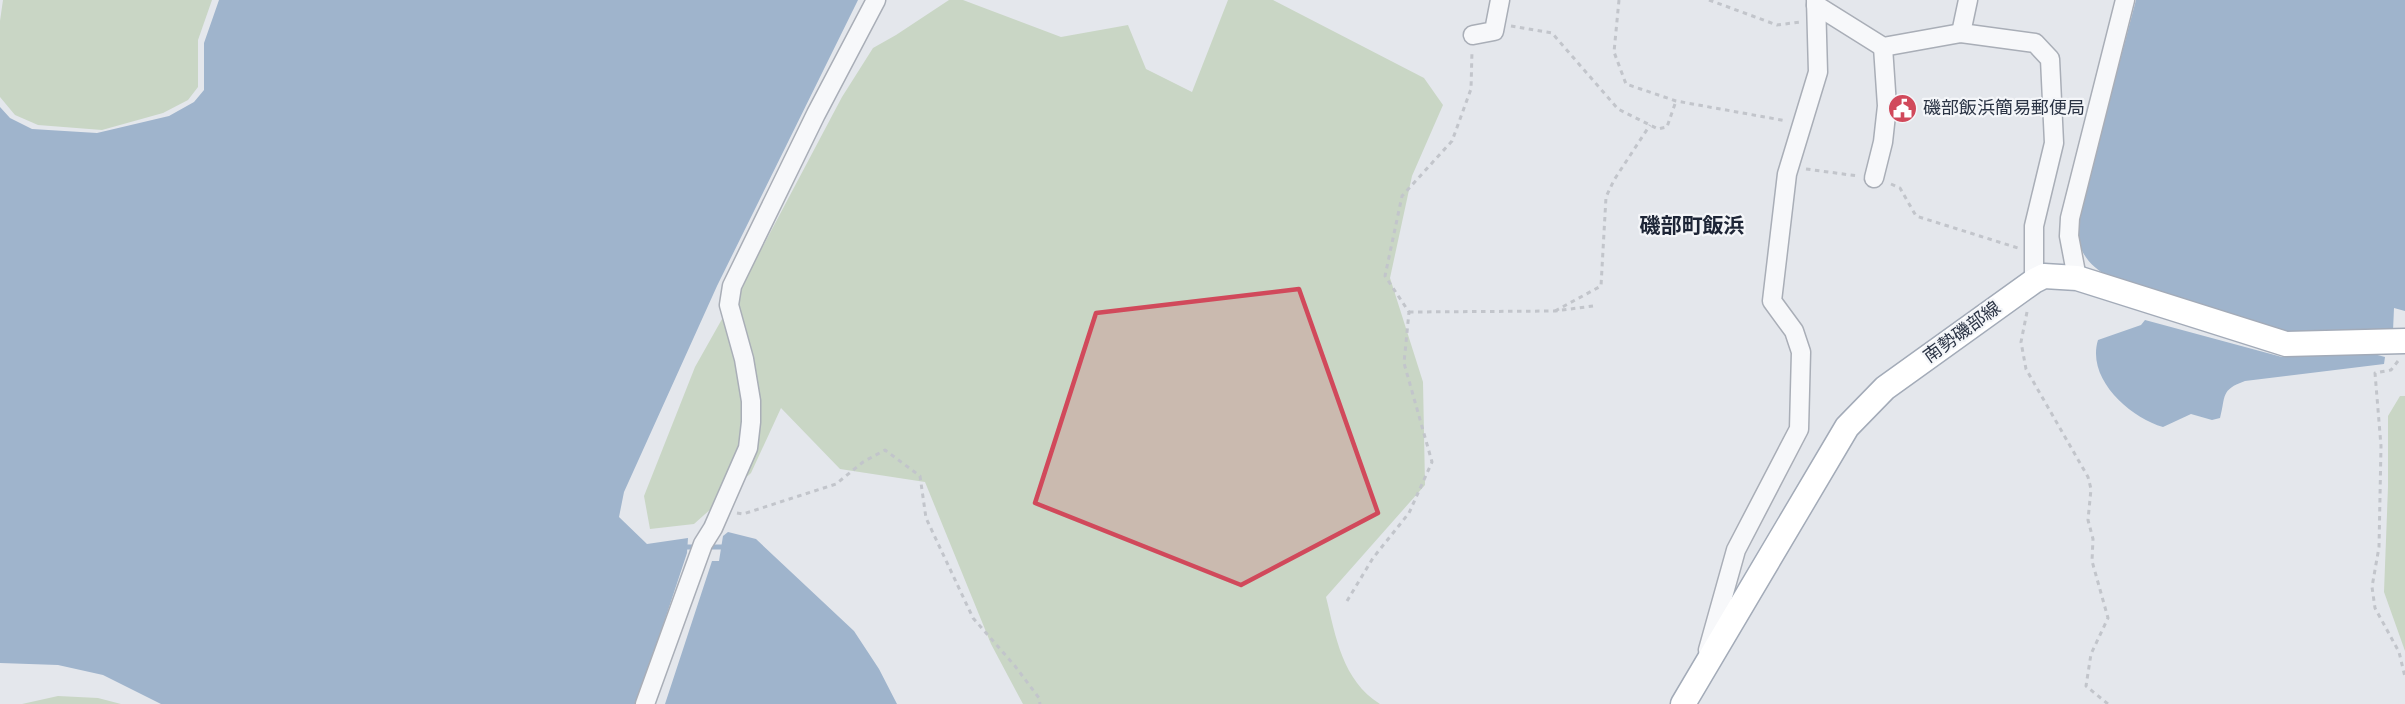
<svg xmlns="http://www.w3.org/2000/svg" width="2405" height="704" font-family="'IBM Plex Sans','Noto Sans JP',sans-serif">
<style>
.green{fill:#c9d6c5}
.water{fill:#9fb4cc}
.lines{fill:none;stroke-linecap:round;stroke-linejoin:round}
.stream{stroke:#9fb4cc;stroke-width:5}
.minor-casing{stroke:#a9aeb7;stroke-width:21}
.major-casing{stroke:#a3abb8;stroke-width:27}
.path{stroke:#c2c5cb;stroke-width:3;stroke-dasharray:4.5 4.5;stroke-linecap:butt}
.minor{stroke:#f7f8fa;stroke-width:18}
.major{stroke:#fff;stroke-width:24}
.marked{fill:#d1495b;fill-opacity:0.2;stroke:#d1495b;stroke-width:4.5;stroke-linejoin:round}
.labels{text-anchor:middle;stroke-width:4.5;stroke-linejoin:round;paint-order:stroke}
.poi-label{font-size:18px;fill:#2b3445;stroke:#f4f6f9;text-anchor:start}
.street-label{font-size:18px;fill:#2b3445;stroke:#f4f6f9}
.quarter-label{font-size:21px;font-weight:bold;fill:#1d2536;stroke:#f4f6f9}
</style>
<rect width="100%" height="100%" fill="#e4e7ec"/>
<g class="green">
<path d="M 3,0 L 212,0 L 198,40 L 198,87 L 188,100 L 163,113 L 102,130 L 38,125 L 15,115 L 0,97 L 0,21 Z"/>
<path d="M 949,0 L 963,0 L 1061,37 L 1128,25 L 1146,69 L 1192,92 L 1228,0 L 1273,0 L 1424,78 L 1443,105 L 1412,176 L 1390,278 L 1423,382 L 1425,485 L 1326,597 C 1336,637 1342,680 1380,704 L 1023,704 L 991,644 L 925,482 L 840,469 L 781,408 L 751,473 L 694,524 L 650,529 L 644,496 L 695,367 L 762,248 L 842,97 L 873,48 L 896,35 Z"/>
<path d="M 2400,396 L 2405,396 L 2405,651 L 2384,592 L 2388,487 L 2388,416 Z"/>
<path d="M 58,696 L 98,698 L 121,704 L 22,704 Z"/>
</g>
<g class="water">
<path d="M 219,0 L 858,0 L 717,286 L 624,492 L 619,517 L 647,544 L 688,538 L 687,553 L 637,704 L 161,704 L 103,675 L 58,665 L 0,663 L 0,107 L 10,118 L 32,129 L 97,133 L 169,116 L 194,102 L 204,90 L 204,43 Z"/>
<path d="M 2136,0 L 2405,0 L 2405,311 L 2394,308 L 2393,331 L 2283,333 L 2112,279 C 2086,264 2075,249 2078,218 Z"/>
<path d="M 2145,320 L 2282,357 L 2370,353 L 2385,357 L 2384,364 L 2245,381 C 2220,390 2226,396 2220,418 L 2212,420 L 2191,414 L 2163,427 C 2130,417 2086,379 2098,340 L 2141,325 Z"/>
<path d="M 728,532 L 756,539 L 854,631 L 879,669 L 897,704 L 665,704 L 712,561 L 719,561 L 723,536 Z"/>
</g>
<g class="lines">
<path class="stream" d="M 687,547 L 722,547 L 728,551"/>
<defs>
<g id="minor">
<path d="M 1816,5 L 1883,47 L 1961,33 L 2035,43 L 2050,59 L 2054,143 L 2034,226 L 2034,281"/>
<path d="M 1961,33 L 1968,0"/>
<path d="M 1473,35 L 1494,31 L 1500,0"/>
<path d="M 1874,178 L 1883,142 L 1887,106 L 1883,47"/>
<path d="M 2077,278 L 2069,236 L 2070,218 L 2125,0"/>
<path d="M 1708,650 L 1736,550 L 1799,429 L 1801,352 L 1794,331 L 1772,301 L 1787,174 L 1818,72 L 1816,0"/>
<path d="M 645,704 L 703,544 L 713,528 L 748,448 L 751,422 L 751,401 L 744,359 L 729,305 L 732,286 L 816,114 L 876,0"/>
</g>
<path id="major" d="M 1683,704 L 1847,427 L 1885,388 L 2034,281 L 2044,276 L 2077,278 L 2286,344 L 2405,341"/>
</defs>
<use href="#minor" class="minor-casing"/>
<use href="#major" class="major-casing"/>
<g class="path">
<path d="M 1619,0 L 1614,52 L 1626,84 L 1676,101 L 1787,121"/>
<path d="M 1709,0 L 1777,25 L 1800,22"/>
<path d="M 1511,26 L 1552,33 L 1618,109 L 1658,129 L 1667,127 L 1676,101"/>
<path d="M 1806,169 L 1858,176"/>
<path d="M 1891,184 L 1900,188 L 1916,216 L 2018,248"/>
<path d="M 1555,311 L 1601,286 L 1606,197 L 1614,180 L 1650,125"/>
<path d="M 1409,312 L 1555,311 L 1593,306"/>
<path d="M 2027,312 L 2021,342 L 2026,369 L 2088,477 L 2091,489 L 2088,520 L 2093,539 L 2092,561 L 2108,618 L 2091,654 L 2086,686 L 2108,704"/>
<path d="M 2398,361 L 2391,370 L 2375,373 L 2381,446 L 2379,547 L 2372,587 L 2375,608 L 2399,652 L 2405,677"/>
<path d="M 737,513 L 743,514 L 836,484 L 863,462 L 885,450 L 920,476 L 926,518 L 973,618 L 1015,666 L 1039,698 L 1040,704"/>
<path d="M 1347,601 L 1373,558 L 1409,513 L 1432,462 L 1404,363 L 1409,312 L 1385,276 L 1402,196 L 1452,141 L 1471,89 L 1472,51"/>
</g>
<use href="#minor" class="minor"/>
<use href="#major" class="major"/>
</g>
<path class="marked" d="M 1299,289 L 1378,513 L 1241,585 L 1035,503 L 1096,313 Z"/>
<defs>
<symbol id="civic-disc" viewBox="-11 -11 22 22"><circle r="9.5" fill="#d1495b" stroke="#f4f6f9"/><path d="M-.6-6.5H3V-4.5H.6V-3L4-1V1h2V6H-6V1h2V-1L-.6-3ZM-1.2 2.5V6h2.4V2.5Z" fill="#fff"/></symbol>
</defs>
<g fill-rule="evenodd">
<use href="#civic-disc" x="1886" y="92" width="33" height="33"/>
</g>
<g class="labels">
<g class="poi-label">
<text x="1923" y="114">磯部飯浜簡易郵便局</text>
</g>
<g class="street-label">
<text transform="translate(1962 332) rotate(-36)" y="6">南勢磯部線</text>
</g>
<g class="quarter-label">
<text x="1692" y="233">磯部町飯浜</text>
</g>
</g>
</svg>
